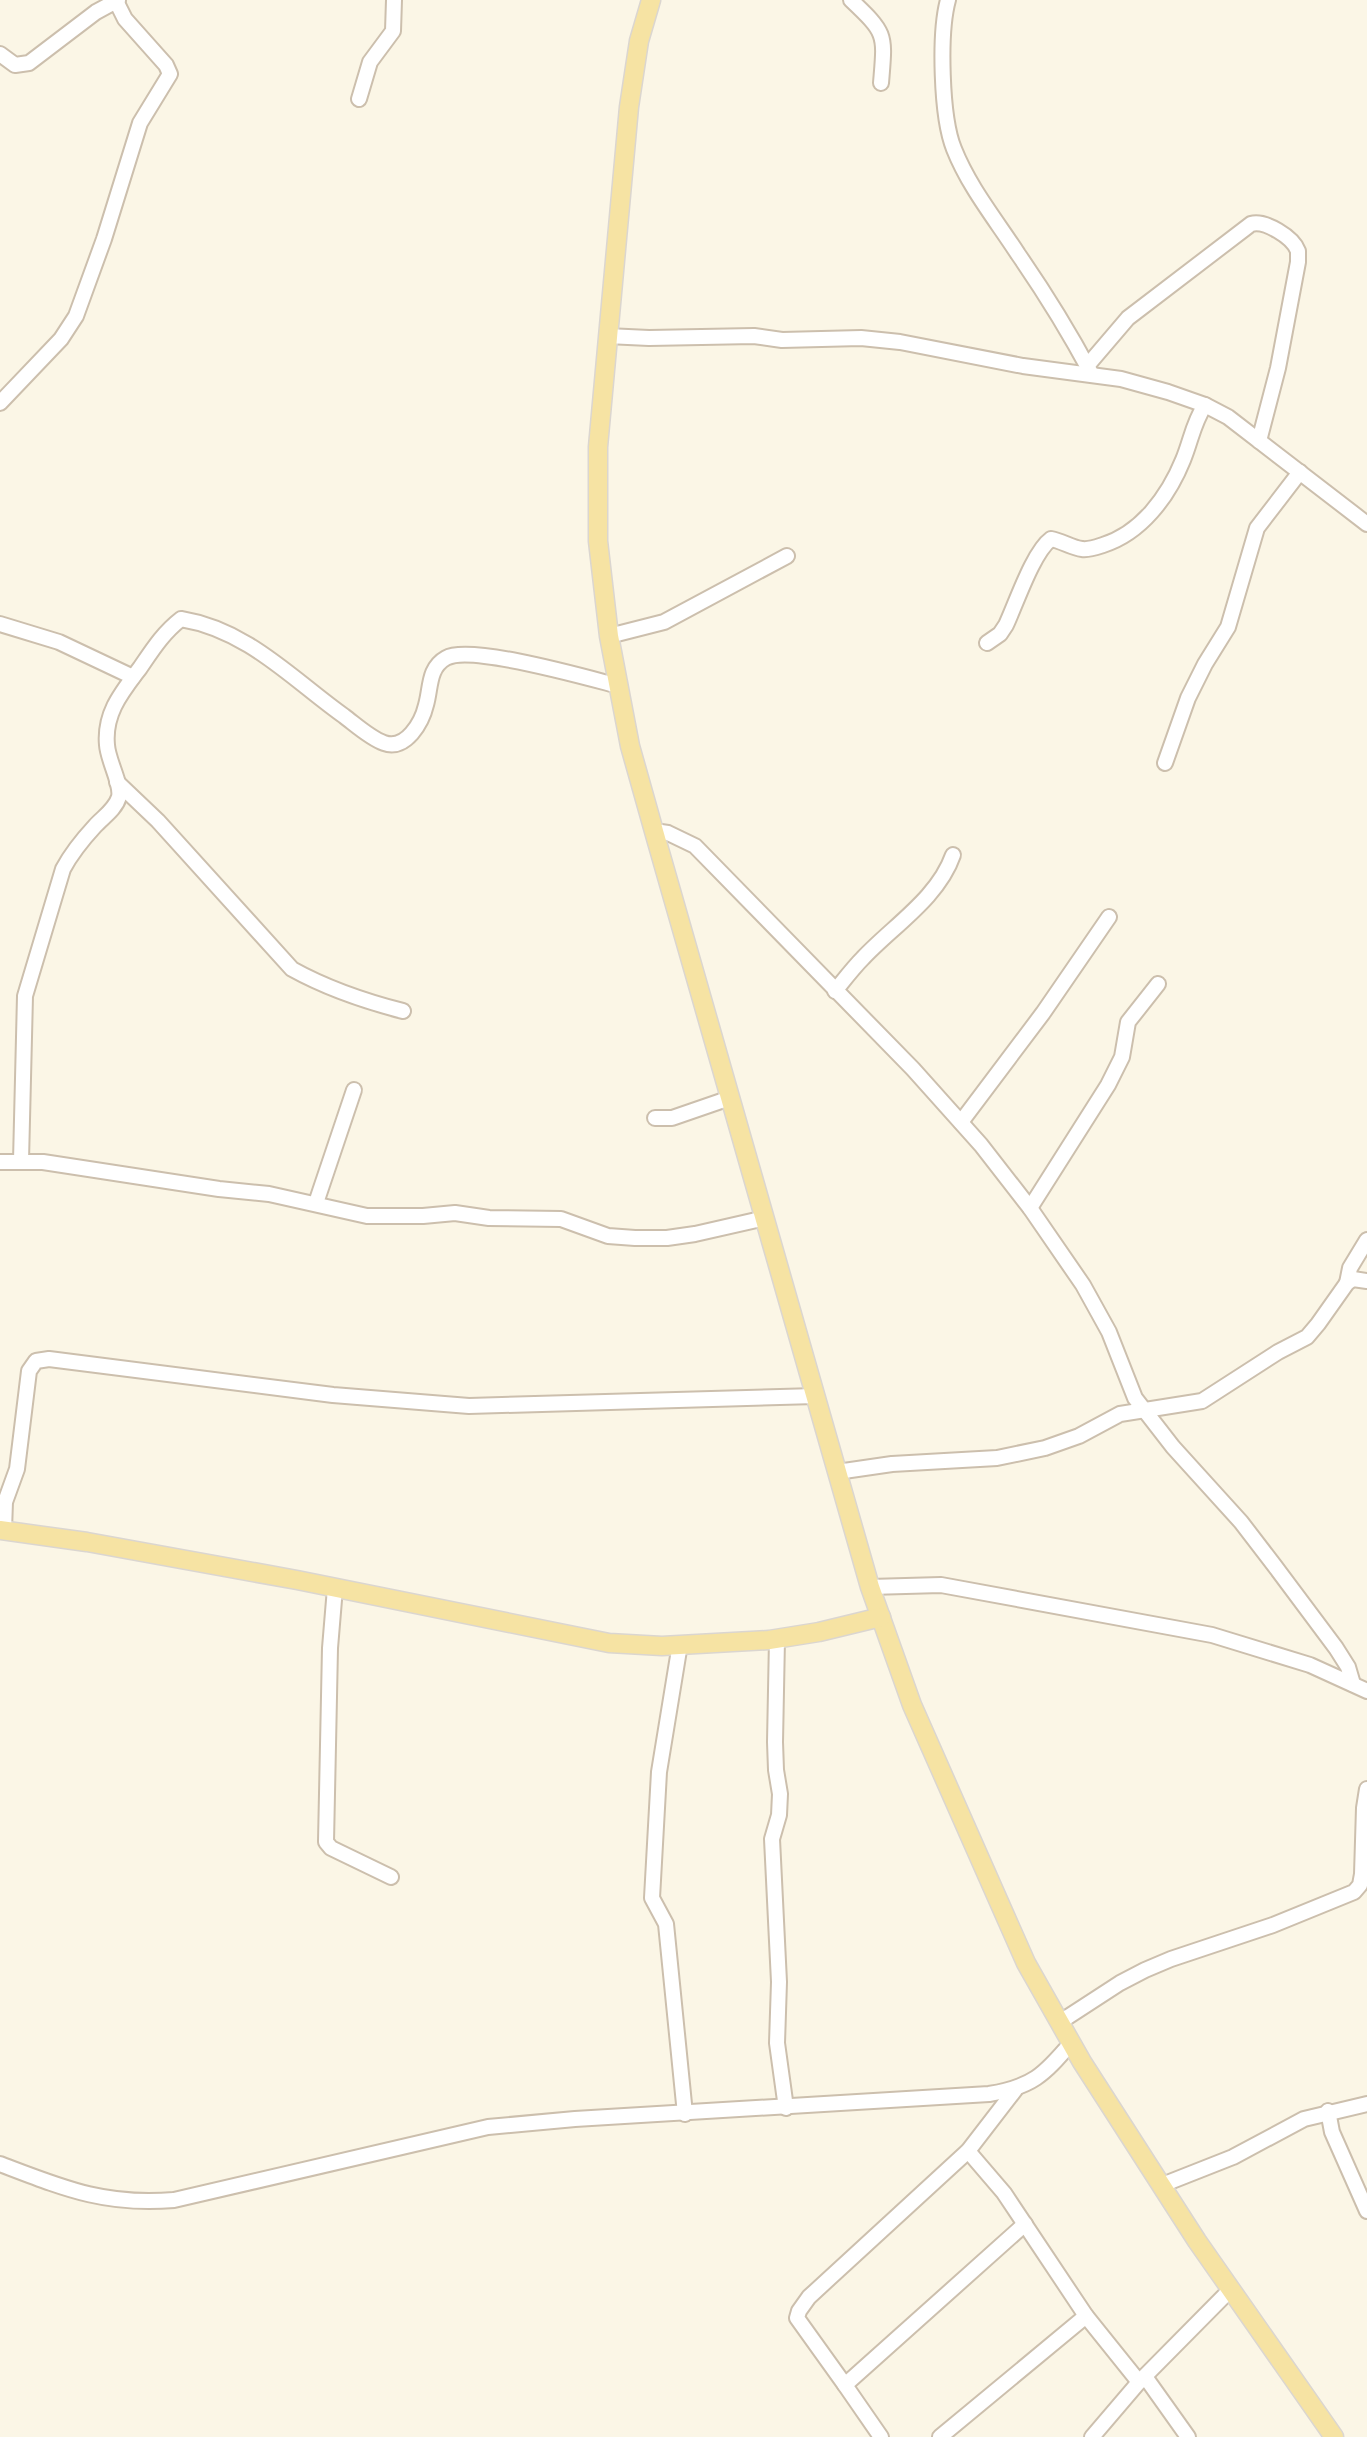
<svg xmlns="http://www.w3.org/2000/svg" width="1367" height="2437" font-family="Figtree,sans-serif">
<style>
.lines{fill:none;stroke-linecap:round;stroke-linejoin:round}
.minor-casing{stroke:#ccbfad;stroke-width:18}
.major-casing{stroke:#dbd6d0;stroke-width:21}
.minor{stroke:#fff;stroke-width:14}
.major{stroke:#f6e3a3;stroke-width:18}
</style>
<rect width="100%" height="100%" fill="#fbf6e6"/>
<g class="lines">
<defs>
<g id="minor">
<path d="M 851,0 C 887,34 885,34 881,83"/>
<path d="M 948,0 C 939,33 941,117 954,149 C 969,187 996,220 1018,254 C 1045,293 1069,332 1091,373"/>
<path d="M 0,54 L 15,65 L 29,63 L 96,12 L 118,0"/>
<path d="M 359,99 L 370,62 L 393,31 L 394,0"/>
<path d="M 607,336 L 649,338 L 754,336 L 782,340 L 861,338 L 900,342 L 1023,366 L 1121,379 L 1168,392 L 1205,405 L 1228,417 L 1367,524"/>
<path d="M 1087,366 L 1128,318 L 1251,224 C 1265,220 1293,237 1298,251 C 1298,252 1298,261 1298,262 L 1278,368 L 1259,441"/>
<path d="M 0,403 L 61,339 L 76,316 L 104,239 L 140,123 L 170,74 L 166,65 L 125,19 L 116,1"/>
<path d="M 0,624 L 59,642 L 133,677"/>
<path d="M 609,636 L 664,622 L 787,556"/>
<path d="M 987,643 L 1000,634 L 1006,625 C 1016,604 1033,552 1051,539 C 1062,541 1072,548 1082,549 C 1089,550 1097,547 1103,545 C 1141,533 1168,497 1183,460 C 1191,441 1193,423 1205,405"/>
<path d="M 1165,763 L 1188,698 L 1205,664 L 1228,627 L 1257,528 L 1300,472"/>
<path d="M 117,782 L 158,821 L 292,969 C 328,989 364,1001 403,1011"/>
<path d="M 654,831 L 668,833 L 695,846 L 913,1069 L 981,1145 L 1030,1208 L 1083,1285 L 1109,1332 L 1135,1398 L 1173,1447 L 1241,1522 L 1274,1565 L 1336,1648 L 1348,1667 L 1353,1684"/>
<path d="M 835,991 C 844,980 853,968 863,958 C 893,926 938,898 953,855"/>
<path d="M 655,1118 L 672,1118 L 730,1098"/>
<path d="M 961,1122 L 1043,1013 L 1109,917"/>
<path d="M 21,1161 L 25,996 L 63,869 C 71,854 83,839 95,826 C 103,817 115,810 119,797 C 122,784 108,761 107,745 C 104,713 122,692 140,668 C 153,649 163,633 181,619 C 248,630 292,679 344,716 C 356,725 370,738 384,743 C 406,751 422,722 426,705 C 431,688 428,668 446,658 C 470,644 588,678 619,686"/>
<path d="M 0,1162 L 43,1162 L 219,1189 L 269,1194 L 367,1216 L 423,1216 L 455,1213 L 489,1218 L 561,1219 L 608,1236 L 635,1238 L 667,1238 L 695,1234 L 765,1218"/>
<path d="M 316,1203 L 354,1090"/>
<path d="M 1030,1208 L 1108,1085 L 1122,1057 L 1128,1022 L 1158,984"/>
<path d="M 1347,1283 L 1350,1268 L 1367,1240"/>
<path d="M 837,1472 L 892,1464 L 997,1458 L 1045,1448 L 1079,1436 L 1120,1414 L 1202,1401 L 1278,1352 L 1307,1337 L 1318,1324 L 1347,1283 L 1353,1279 L 1367,1281"/>
<path d="M 4,1530 L 5,1502 L 17,1469 L 29,1371 L 36,1361 L 49,1359 L 333,1395 L 469,1406 L 816,1396"/>
<path d="M 870,1587 L 941,1585 L 1212,1635 L 1310,1665 L 1367,1691"/>
<path d="M 335,1588 L 330,1648 L 326,1842 L 331,1848 L 391,1877"/>
<path d="M 777,1639 L 775,1742 L 776,1770 L 780,1794 L 779,1815 L 772,1839 L 779,1982 L 777,2043 L 786,2108"/>
<path d="M 680,1644 L 659,1772 L 652,1898 L 666,1924 L 685,2114"/>
<path d="M 1060,2022 L 1120,1983 L 1145,1970 L 1171,1959 L 1273,1925 L 1354,1892 L 1360,1885 L 1362,1874 L 1364,1808 L 1367,1789"/>
<path d="M 1328,2111 L 1332,2132 L 1367,2211"/>
<path d="M 968,2151 L 1004,2193 L 1086,2316 L 1139,2382"/>
<path d="M 0,2164 C 63,2188 105,2206 174,2200 L 488,2127 L 575,2119 L 989,2094 C 1032,2087 1044,2075 1071,2043"/>
<path d="M 1162,2185 L 1233,2157 L 1304,2119 L 1367,2104"/>
<path d="M 1146,2378 L 1188,2437"/>
<path d="M 845,2385 L 797,2318 L 799,2311 L 809,2297 L 968,2151 L 1015,2090"/>
<path d="M 881,2437 L 845,2385 L 1025,2224"/>
<path d="M 940,2437 L 1086,2316"/>
<path d="M 1092,2437 L 1139,2382 L 1231,2289"/>
</g>
<g id="major">
<path d="M 651,0 L 639,41 L 629,107 L 598,447 L 598,541 L 609,636 L 630,746 L 657,842 L 870,1587 L 912,1705 L 1026,1963 L 1082,2062 L 1197,2241 L 1334,2437"/>
<path d="M 0,1530 L 87,1542 L 297,1580 L 609,1643 L 662,1646 L 769,1640 L 819,1632 L 881,1617"/>
</g>
</defs>
<use href="#minor" class="minor-casing"/>
<use href="#major" class="major-casing"/>
<use href="#minor" class="minor"/>
<use href="#major" class="major"/>
</g>
</svg>
